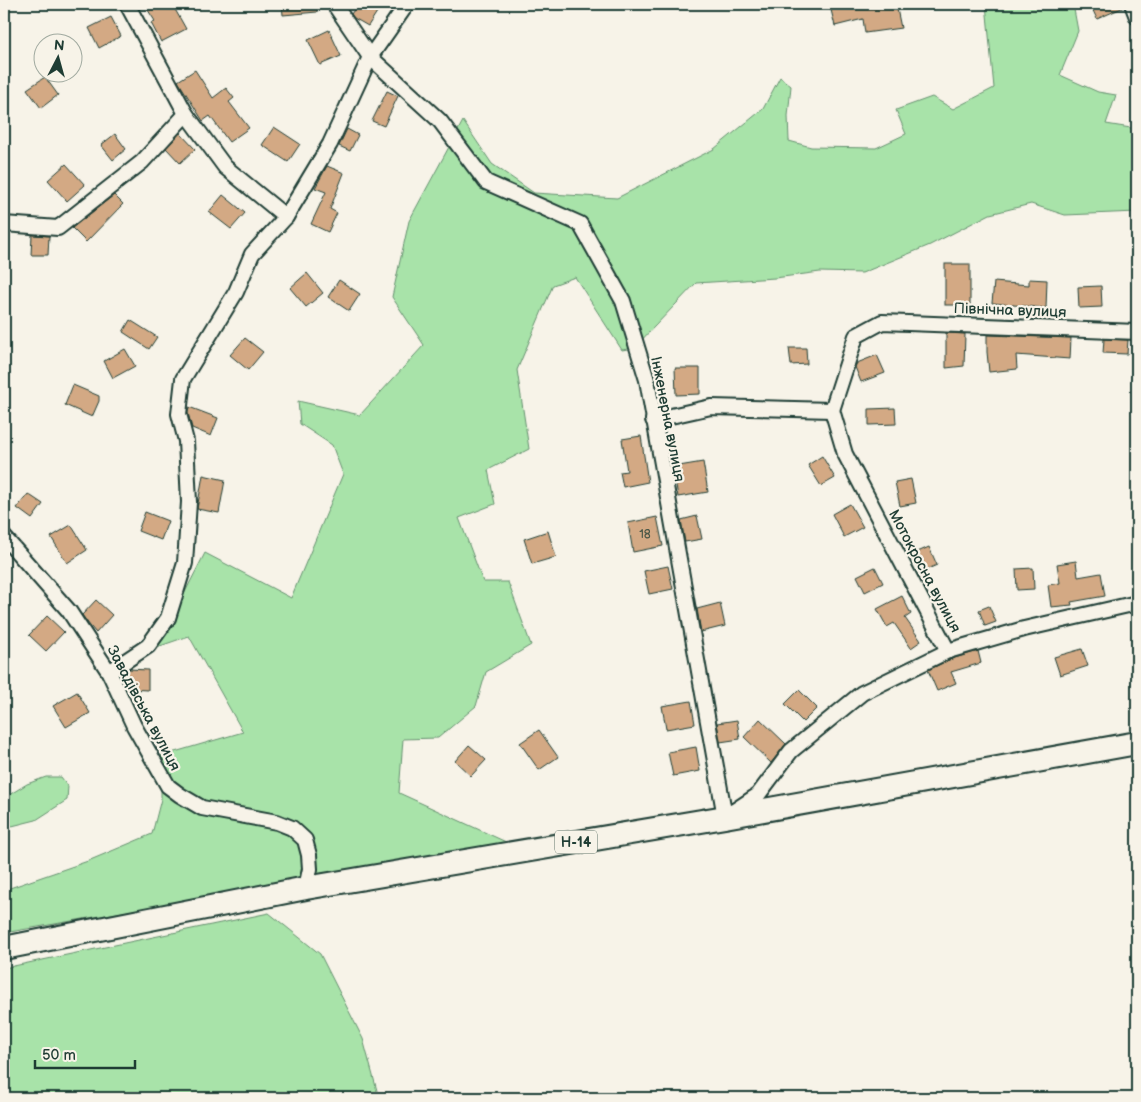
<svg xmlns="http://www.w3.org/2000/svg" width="1141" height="1102" font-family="'Balsamiq Sans',sans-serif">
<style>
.green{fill:#a8e3a9;stroke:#64906e}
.building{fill:#d3a984;stroke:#1f3d34}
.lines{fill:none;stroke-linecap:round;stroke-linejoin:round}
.street-casing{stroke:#1f3d34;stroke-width:18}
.primary-casing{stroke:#1f3d34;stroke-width:26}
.street{stroke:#f7f3e8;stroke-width:14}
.primary{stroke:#f7f3e8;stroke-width:22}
.labels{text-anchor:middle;stroke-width:4.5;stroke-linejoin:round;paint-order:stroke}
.number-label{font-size:12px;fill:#4c5848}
.shield{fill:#f7f3e8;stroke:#60746a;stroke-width:1}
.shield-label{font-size:14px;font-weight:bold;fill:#1f3d34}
.street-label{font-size:15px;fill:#1f3d34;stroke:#f7f3e8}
</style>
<rect width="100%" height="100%" fill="#f7f3e8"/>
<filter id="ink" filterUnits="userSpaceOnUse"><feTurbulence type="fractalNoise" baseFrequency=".02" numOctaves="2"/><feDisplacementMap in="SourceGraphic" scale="10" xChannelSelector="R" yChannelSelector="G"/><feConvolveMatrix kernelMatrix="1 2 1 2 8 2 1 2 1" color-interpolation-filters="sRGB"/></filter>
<g filter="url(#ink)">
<g class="green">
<path d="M 986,4 L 1073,4 L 1078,31 L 1060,75 L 1098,92 L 1116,95 L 1106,124 L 1137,129 L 1137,212 L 1065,215 L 1031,204 L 990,214 L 930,245 L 862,273 L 820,272 L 775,278 L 696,283 L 634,348 L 622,350 L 575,277 L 553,285 L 517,370 L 529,449 L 488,470 L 495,504 L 459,518 L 483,582 L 508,582 L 531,645 L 486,672 L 476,706 L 438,738 L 403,739 L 399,793 L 506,842 L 213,896 L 4,933 L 4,890 L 88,861 L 152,834 L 161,799 L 161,756 L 243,732 L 189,636 L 157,647 L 205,553 L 291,598 L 343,474 L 332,445 L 300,424 L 298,401 L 360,415 L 424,345 L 392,297 L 409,221 L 463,121 L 492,164 L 534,193 L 617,198 L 714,149 L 763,109 L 780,77 L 791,86 L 788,116 L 789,141 L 811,147 L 876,148 L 906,134 L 896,110 L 932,97 L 953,109 L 994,88 Z"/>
<path d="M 46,777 L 61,777 L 68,786 L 67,800 L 36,820 L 4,828 L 4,798 L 27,784 Z"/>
<path d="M 269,913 L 320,954 L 363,1039 L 379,1098 L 4,1098 L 4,968 Z"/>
</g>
<g class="building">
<path d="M 144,4 L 172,4 L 186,29 L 161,42 L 151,23 L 155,21 Z"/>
<path d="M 282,4 L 317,4 L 317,12 L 283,15 Z"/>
<path d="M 358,4 L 364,4 L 377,12 L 368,26 L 354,18 L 351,14 Z"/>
<path d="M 865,4 L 896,4 L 901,28 L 865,33 L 863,19 L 835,26 L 831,10 Z"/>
<path d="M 1090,4 L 1123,4 L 1124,7 L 1097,19 Z"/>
<path d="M 111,17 L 121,36 L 99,48 L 89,28 Z"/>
<path d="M 329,30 L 341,56 L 320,65 L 308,40 Z"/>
<path d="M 195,70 L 213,98 L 226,88 L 234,98 L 229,102 L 249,128 L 229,142 L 210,116 L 203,121 L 178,81 Z"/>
<path d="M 45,77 L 58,95 L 41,108 L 27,89 Z"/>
<path d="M 387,91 L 398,96 L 384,126 L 372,121 Z"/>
<path d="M 274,127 L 300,144 L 288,162 L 262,145 Z"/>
<path d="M 347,129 L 358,135 L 350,151 L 339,146 Z"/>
<path d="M 180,133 L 195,149 L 180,163 L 166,148 Z"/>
<path d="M 115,134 L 126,149 L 113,160 L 101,145 Z"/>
<path d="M 66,164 L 85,185 L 67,201 L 48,180 Z"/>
<path d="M 327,166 L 344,173 L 330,209 L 337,213 L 328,232 L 311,224 L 326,192 L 315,188 Z"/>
<path d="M 114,195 L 123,204 L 86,242 L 72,228 Z"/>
<path d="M 223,195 L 245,213 L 231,229 L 209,212 Z"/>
<path d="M 32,235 L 49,236 L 48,255 L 31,255 Z"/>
<rect x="945" y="264" width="25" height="41"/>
<path d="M 307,273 L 323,293 L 306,307 L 290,288 Z"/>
<path d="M 1029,279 L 1047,280 L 1046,308 L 992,303 L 994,282 L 1029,285 Z"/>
<path d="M 339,280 L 360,294 L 349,311 L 328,297 Z"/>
<path d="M 1101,286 L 1102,307 L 1079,308 L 1078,287 Z"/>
<path d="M 130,320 L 157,337 L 149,349 L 123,332 Z"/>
<path d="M 946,333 L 965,334 L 964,366 L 946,368 Z"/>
<path d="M 987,335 L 1071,338 L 1070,359 L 1016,355 L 1017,369 L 989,372 L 987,352 Z"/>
<path d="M 245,338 L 263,352 L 248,370 L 230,355 Z"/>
<path d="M 1104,339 L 1128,340 L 1127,354 L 1103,353 Z"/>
<path d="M 789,348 L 806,348 L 807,364 L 791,365 Z"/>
<path d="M 125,349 L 135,366 L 113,378 L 104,361 Z"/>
<path d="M 877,355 L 885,373 L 861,382 L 855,367 L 857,363 Z"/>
<path d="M 675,368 L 700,368 L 700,394 L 676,395 Z"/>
<path d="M 73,385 L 99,396 L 99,401 L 92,417 L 65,405 Z"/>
<path d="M 189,407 L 218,418 L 211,436 L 192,428 L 188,413 Z"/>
<path d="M 895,408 L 896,424 L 869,425 L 869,409 Z"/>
<path d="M 641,436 L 648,482 L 623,487 L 620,472 L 627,471 L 622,439 Z"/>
<path d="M 822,456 L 835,478 L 821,486 L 808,465 Z"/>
<path d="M 703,462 L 708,492 L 678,497 L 673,467 Z"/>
<path d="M 203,475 L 225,480 L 219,513 L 197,509 Z"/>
<path d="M 911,479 L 916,503 L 900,506 L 895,482 Z"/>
<path d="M 28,494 L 43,504 L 32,519 L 17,508 Z"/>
<path d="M 850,504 L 863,527 L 844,537 L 832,514 Z"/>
<path d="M 145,512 L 168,521 L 161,540 L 138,531 Z"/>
<path d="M 697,516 L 702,539 L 685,542 L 681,520 Z"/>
<path d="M 657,517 L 663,546 L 633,552 L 628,523 Z"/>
<path d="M 71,525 L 87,550 L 67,563 L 51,537 Z"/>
<path d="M 548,531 L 556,557 L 532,564 L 524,539 Z"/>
<path d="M 929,547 L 937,565 L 921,572 L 913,554 Z"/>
<path d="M 1076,561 L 1078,577 L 1101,573 L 1105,596 L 1071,602 L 1072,605 L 1051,607 L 1048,585 L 1060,583 L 1057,564 Z"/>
<path d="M 668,566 L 673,589 L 649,594 L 644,571 Z"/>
<path d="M 875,567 L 883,583 L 865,592 L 857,576 Z"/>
<path d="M 1033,568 L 1034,589 L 1017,590 L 1016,569 Z"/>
<path d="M 902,596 L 911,614 L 905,618 L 921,641 L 911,648 L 894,623 L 887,627 L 877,609 Z"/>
<path d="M 96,600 L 112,615 L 96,633 L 90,626 L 82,615 Z"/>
<path d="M 720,603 L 725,626 L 701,632 L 697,609 Z"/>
<path d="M 989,606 L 996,622 L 985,626 L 979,610 Z"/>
<path d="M 47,616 L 64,632 L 46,651 L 29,635 Z"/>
<path d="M 1082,649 L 1088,666 L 1060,675 L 1054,657 Z"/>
<path d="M 978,651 L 981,663 L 951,672 L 956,683 L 937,691 L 928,670 L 951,659 Z"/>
<path d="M 129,669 L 148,670 L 148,690 L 126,689 L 126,671 Z"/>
<path d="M 799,690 L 817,708 L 803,722 L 785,704 Z"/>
<path d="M 77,692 L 90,713 L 66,727 L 53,706 Z"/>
<path d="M 691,701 L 695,724 L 666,729 L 662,706 Z"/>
<path d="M 760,719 L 786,744 L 771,763 L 744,737 Z"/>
<path d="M 737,720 L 740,739 L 720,742 L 717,723 Z"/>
<path d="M 539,730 L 558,757 L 539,770 L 520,743 Z"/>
<path d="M 469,745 L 486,760 L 471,776 L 455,761 Z"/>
<path d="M 696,747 L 700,771 L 673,776 L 668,752 Z"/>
</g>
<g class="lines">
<defs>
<g id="street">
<path d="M 127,4 L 186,114 L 225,167 L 286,217"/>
<path d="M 334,4 L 370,57 L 440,121 L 486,182 L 580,224 L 623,301 L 647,380 L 725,817 L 758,795 L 791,751 L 862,693 L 948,651"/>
<path d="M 1132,4 L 1137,17"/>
<path d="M 4,224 L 58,228 L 142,162 L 186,114"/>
<path d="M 832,410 L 845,454 L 948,651 L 1024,629 L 1137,603"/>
<path d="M 653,420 L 711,407 L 832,410 L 856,336 L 882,322 L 1137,332"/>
<path d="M 4,537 L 69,611 L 109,672 L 134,726 L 168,786 L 180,795 L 202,808 L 277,822 L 292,828 L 305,840 L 309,855 L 310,869 L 306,888"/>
<path d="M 109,672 L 148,646 L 168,618 L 185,563 L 189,502 L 186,441 L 179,414 L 183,379 L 236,292 L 252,254 L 286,217 L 330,144 L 370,57 L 407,4"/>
</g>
<path id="primary" d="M 4,948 L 306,888 L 725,817 L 1137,743"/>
</defs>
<use href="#street" class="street-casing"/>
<use href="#primary" class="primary-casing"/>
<use href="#street" class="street"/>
<use href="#primary" class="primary"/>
</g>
</g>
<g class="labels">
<g class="number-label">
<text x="645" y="538">18</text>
</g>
<rect class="shield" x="555" y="830.5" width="42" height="23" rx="4"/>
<g class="shield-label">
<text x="576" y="847">Н-14</text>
</g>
<g class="street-label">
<text transform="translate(1010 310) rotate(2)" y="5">Північна вулиця</text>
<text transform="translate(668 419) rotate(79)" y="5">Інженерна вулиця</text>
<text transform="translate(925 571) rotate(62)" y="5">Мотокросна вулиця</text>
<text transform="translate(144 708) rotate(62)" y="5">Завадівська вулиця</text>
</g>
</g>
<rect width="1141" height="1102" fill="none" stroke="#f7f3e8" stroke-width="20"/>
<rect x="10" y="10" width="1121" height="1082" fill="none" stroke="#1f3d34" stroke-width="2" filter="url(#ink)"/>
<g transform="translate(58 58) rotate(6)"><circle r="24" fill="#f7f3e8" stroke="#a1aaa0"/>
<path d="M0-4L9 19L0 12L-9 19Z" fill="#1f3d34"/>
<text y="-8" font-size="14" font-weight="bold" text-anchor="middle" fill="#1f3d34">N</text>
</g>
<path d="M35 1060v8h100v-8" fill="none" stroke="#1f3d34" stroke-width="2.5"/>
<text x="42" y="1060" font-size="15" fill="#1f3d34" stroke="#f7f3e8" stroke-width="4" paint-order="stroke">50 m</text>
</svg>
